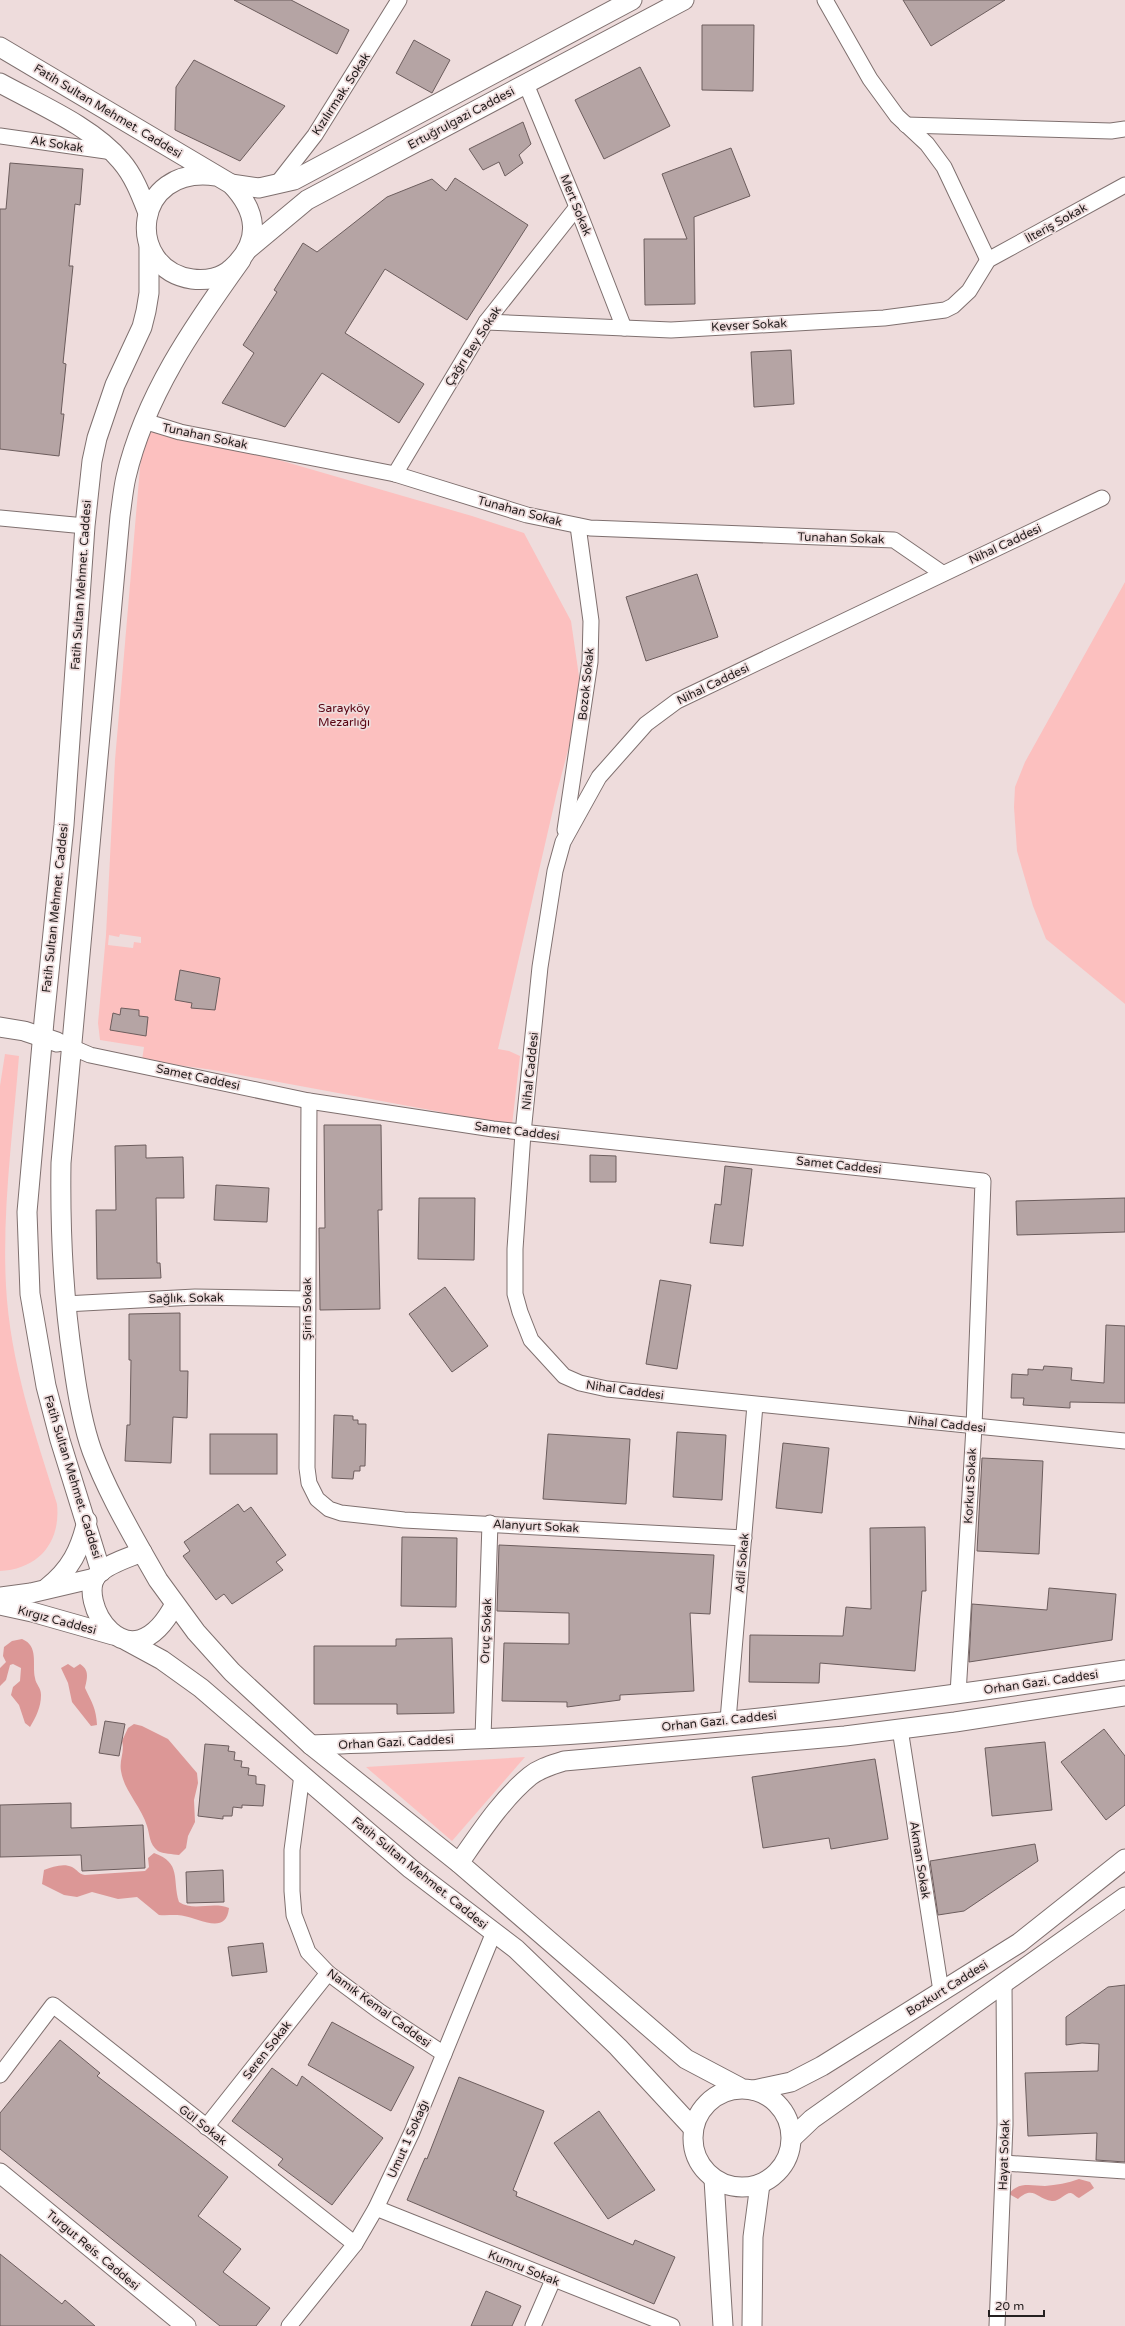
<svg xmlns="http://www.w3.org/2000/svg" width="1125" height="2326" font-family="'Varela Round',sans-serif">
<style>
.green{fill:#fcc0bf;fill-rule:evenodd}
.forest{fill:#dc9796}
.building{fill:#b5a4a4;stroke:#6c5d5d}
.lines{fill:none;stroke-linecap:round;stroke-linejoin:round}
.minor-casing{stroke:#7f706f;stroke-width:17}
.tertiary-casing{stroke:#7f706f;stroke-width:21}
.minor{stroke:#fff;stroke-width:15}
.tertiary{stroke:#fff;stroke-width:19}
.labels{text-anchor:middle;stroke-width:3.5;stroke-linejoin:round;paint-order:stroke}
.street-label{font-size:12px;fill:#262020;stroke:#eedcdc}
.park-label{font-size:12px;fill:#580413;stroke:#eedcdc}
</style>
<rect width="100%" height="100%" fill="#eedcdc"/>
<g class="green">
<path d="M 144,421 L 472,516 L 524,533 L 571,621 L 582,697 L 557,792 L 498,1049 L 509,1051 L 520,1056 L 512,1125 L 213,1070 L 142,1060 L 144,1047 L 100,1040 L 98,1023 L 106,935 L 115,760 ZM 120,934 L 141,937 L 141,943 L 134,942 L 133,948 L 108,945 L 109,935 L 119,937 Z"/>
<path d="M 1125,582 L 1125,1004 L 1046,939 L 1033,906 L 1017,851 L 1014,807 L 1015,787 L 1025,762 Z"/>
<path d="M 5,1054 L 19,1056 C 13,1132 2,1210 6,1286 C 10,1362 35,1433 57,1504 C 61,1542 39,1569 0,1571 L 0,1086 Z"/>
<path d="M 525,1757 L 452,1841 L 366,1767 Z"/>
</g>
<g class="forest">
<path d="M 22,1639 C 39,1646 32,1664 35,1678 C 36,1685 41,1687 41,1695 C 41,1707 36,1717 30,1727 L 25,1723 L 19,1705 L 11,1695 L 13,1687 L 20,1681 L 21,1668 L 13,1664 L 10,1665 L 6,1680 L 0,1686 L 0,1668 L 6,1662 L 3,1656 L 4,1647 L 12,1641 Z"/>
<path d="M 68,1664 L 74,1668 L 80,1664 C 90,1670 87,1679 85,1688 C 92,1703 96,1708 97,1725 L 91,1726 L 72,1702 L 68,1683 L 61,1668 Z"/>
<path d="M 134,1724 L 142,1726 L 168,1739 L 197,1773 L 198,1783 L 194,1800 L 195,1822 L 188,1836 L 186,1848 L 179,1855 C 173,1854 163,1854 158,1851 C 149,1844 150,1835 147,1826 C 141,1806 124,1791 121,1771 C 119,1760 125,1752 122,1741 L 128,1728 Z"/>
<path d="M 154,1853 C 182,1863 172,1879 179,1902 C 194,1912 212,1901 229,1908 C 226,1936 199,1918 184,1916 C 176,1914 167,1916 159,1915 L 137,1897 L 118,1899 L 92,1892 L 77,1897 L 64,1895 L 42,1884 L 44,1870 C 53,1867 63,1863 72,1867 C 78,1870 78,1874 85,1875 L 145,1871 L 149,1867 L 148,1858 Z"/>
<path d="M 1079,2179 L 1090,2182 L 1094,2188 L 1079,2198 C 1076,2197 1074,2194 1071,2193 C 1066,2192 1059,2202 1052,2201 C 1036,2199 1034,2185 1018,2199 L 1009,2194 C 1018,2181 1033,2186 1045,2186 C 1056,2185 1068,2183 1079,2179 Z"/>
</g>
<g class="building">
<path d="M 234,0 L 291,0 L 349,30 L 337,54 Z"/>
<path d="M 903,0 L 1005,0 L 931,46 Z"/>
<path d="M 702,25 L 754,25 L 753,91 L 702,90 Z"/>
<path d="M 414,40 L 450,60 L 432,93 L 396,73 Z"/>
<path d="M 194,60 L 285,106 L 240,161 L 175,130 L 176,87 Z"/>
<path d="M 640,67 L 670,126 L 604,159 L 575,100 Z"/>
<path d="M 523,122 L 531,144 L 519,155 L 523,163 L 505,176 L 499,162 L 483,170 L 469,149 Z"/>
<path d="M 731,148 L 750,196 L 694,217 L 695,304 L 645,305 L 644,239 L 687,239 L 662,174 Z"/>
<path d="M 10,163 L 83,169 L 80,205 L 75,204 L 69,266 L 73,266 L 63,363 L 66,364 L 61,414 L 64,414 L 59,456 L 0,449 L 0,209 L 6,209 Z"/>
<path d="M 455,178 L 528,225 L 467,320 L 385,269 L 345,333 L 424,384 L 399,423 L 322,373 L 285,427 L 222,403 L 254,353 L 243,345 L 277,292 L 274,290 L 303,243 L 317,252 L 387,197 L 432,179 L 446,191 Z"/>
<path d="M 791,350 L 794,404 L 754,407 L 751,352 Z"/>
<path d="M 697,574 L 718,637 L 646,661 L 626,597 Z"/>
<path d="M 180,970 L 220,978 L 215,1010 L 191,1008 L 192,1003 L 175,1000 Z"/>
<path d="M 121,1008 L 139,1010 L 139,1016 L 148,1017 L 146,1036 L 110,1030 L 113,1013 L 120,1015 Z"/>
<path d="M 324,1125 L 381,1125 L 382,1210 L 378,1210 L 380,1309 L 320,1310 L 319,1228 L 325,1228 Z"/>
<path d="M 146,1145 L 146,1158 L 183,1157 L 184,1198 L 156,1198 L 157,1263 L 160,1263 L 161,1278 L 97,1279 L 96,1210 L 116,1210 L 115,1146 Z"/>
<path d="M 590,1155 L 616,1156 L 616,1182 L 590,1182 Z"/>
<path d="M 725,1166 L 752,1169 L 743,1246 L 710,1243 L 715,1204 L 721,1205 Z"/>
<path d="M 216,1185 L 269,1188 L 267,1222 L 214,1220 Z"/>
<path d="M 419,1198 L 475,1198 L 474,1260 L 418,1259 Z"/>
<path d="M 1125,1198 L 1125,1232 L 1017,1235 L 1016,1201 Z"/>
<path d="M 660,1280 L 691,1285 L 677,1369 L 646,1364 Z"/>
<path d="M 445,1287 L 488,1346 L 452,1372 L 409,1314 Z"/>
<path d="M 180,1313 L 180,1371 L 188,1371 L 187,1418 L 173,1417 L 171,1463 L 125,1461 L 127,1425 L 130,1425 L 131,1360 L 129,1360 L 129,1314 Z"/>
<path d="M 1106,1325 L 1125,1326 L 1125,1403 L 1070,1402 L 1070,1408 L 1023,1405 L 1024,1398 L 1011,1398 L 1012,1374 L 1028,1375 L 1028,1369 L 1043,1370 L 1044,1366 L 1072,1368 L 1071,1380 L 1104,1383 Z"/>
<path d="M 334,1415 L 353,1416 L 353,1420 L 358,1420 L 358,1424 L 366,1424 L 365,1466 L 360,1466 L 360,1471 L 354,1471 L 353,1479 L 332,1478 Z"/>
<path d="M 677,1432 L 726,1435 L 722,1500 L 673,1497 Z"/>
<rect x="210" y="1434" width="67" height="40"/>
<path d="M 548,1434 L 630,1439 L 626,1504 L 543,1499 Z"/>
<path d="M 783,1443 L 829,1448 L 822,1513 L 776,1508 Z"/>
<path d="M 982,1458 L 1043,1461 L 1039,1554 L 977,1551 Z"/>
<path d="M 238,1504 L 244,1512 L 251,1507 L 286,1555 L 276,1562 L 283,1570 L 232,1604 L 224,1594 L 216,1600 L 183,1556 L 190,1551 L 184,1542 Z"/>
<path d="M 925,1527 L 926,1591 L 922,1591 L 915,1671 L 820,1663 L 819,1683 L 749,1682 L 750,1635 L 843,1636 L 846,1607 L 871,1609 L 870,1528 Z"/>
<path d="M 402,1537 L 457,1538 L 456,1607 L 401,1606 Z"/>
<path d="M 499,1545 L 714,1555 L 710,1614 L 690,1613 L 694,1691 L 620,1695 L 620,1700 L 567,1707 L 567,1702 L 502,1701 L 504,1643 L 569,1644 L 569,1613 L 497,1611 Z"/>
<path d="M 1049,1588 L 1116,1594 L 1112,1640 L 969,1662 L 972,1604 L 1047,1610 Z"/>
<path d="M 452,1638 L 454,1713 L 397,1714 L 397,1704 L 314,1704 L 314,1646 L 396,1646 L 396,1639 Z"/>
<path d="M 105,1721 L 125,1724 L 119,1756 L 99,1753 Z"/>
<path d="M 1104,1729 L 1125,1756 L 1125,1805 L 1106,1820 L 1061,1762 Z"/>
<path d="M 1045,1742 L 1052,1810 L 992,1816 L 985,1748 Z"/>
<path d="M 205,1744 L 229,1746 L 228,1751 L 235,1752 L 234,1760 L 242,1761 L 241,1767 L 249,1768 L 248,1775 L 256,1776 L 256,1784 L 265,1785 L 263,1806 L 242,1805 L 242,1808 L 233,1807 L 232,1816 L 223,1816 L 223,1819 L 198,1816 Z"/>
<path d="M 875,1759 L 888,1839 L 831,1849 L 829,1838 L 763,1848 L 752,1777 Z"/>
<path d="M 71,1803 L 71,1828 L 143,1825 L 145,1868 L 82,1871 L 81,1855 L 0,1857 L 0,1805 Z"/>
<path d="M 1035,1844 L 1038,1861 L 964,1911 L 938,1915 L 930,1861 Z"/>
<path d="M 223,1870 L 224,1902 L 187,1903 L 186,1872 Z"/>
<path d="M 263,1943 L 267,1972 L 232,1976 L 228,1947 Z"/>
<path d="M 1125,1985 L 1125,2162 L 1096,2160 L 1097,2133 L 1028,2136 L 1025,2073 L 1098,2071 L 1099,2044 L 1082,2043 L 1066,2045 L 1066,2017 L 1108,1987 Z"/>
<path d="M 332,2022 L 414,2067 L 391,2111 L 308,2065 Z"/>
<path d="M 60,2040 L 100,2073 L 97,2076 L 228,2177 L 198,2216 L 241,2249 L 223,2272 L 270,2308 L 256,2326 L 220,2326 L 0,2149 L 0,2113 Z"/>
<path d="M 272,2068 L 297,2086 L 302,2076 L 383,2138 L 332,2205 L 278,2165 L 283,2159 L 232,2121 Z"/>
<path d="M 459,2077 L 544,2111 L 513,2190 L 517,2192 L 516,2196 L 633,2245 L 635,2240 L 675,2257 L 654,2304 L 407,2200 L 425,2158 L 427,2159 Z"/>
<path d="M 599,2111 L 655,2190 L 608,2219 L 554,2143 Z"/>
<path d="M 0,2254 L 62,2304 L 65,2300 L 95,2326 L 0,2326 Z"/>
<path d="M 486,2291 L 521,2306 L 512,2326 L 471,2326 Z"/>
</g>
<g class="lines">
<defs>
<g id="minor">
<path d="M 825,0 L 870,79 L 897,116 L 927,144 L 944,167 L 988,260"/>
<path d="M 526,84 L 577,207 L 624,328"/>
<path d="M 906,125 L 1111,131 L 1125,129"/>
<path d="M 0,136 L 113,152"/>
<path d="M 276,185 L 315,135 L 399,0"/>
<path d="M 486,322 L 671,330 L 884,318 L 945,310 L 953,306 L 969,291 L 988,260 L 1125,185"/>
<path d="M 144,421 L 180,432 L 395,474 L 527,515 L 590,528 L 894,540 L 942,573"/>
<path d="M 395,474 L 486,322 L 577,207"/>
<path d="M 1102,498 L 677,701 L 646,724 L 599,777 L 563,842 L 555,871 L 540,967 L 523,1133 L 515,1249 L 515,1294 L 520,1312 L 531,1340 L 564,1376 L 580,1383 L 607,1389 L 1125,1441"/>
<path d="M 0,518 L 85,526"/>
<path d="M 565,830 L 590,662 L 591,621 L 578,526"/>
<path d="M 62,1043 L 90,1055 L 309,1101 L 493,1129 L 983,1181 L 974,1427 L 958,1694"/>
<path d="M 309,1101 L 307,1468 L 309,1483 L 317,1499 L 329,1509 L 341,1513 L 404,1520 L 744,1538"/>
<path d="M 65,1304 L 195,1297 L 307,1299"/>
<path d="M 728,1720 L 755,1405"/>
<path d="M 900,1729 L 941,1991"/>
<path d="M 483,1738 L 490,1523"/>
<path d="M 302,1775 L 292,1850 L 292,1891 L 294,1915 L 308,1952 L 328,1973 L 379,2011 L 444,2054"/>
<path d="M 0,2075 L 53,2005 L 355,2244"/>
<path d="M 206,2127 L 328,1973"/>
<path d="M 1004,2163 L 1125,2171"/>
<path d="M 376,2208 L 672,2326"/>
<path d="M 289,2326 L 355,2244 L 376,2208 L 412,2132 L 494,1932"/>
<path d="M 533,2326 L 553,2280"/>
<path d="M 997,2326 L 1005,2124 L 1004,1984"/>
</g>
<g id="tertiary">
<path d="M 0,47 L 231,184 C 257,211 262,241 232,268 C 222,278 206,281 192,279 C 124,269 132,164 216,176"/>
<path d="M 0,83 C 38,104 93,127 121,161 C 134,176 141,195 148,213"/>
<path d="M 231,184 L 259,188 L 294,180 L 632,0"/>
<path d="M 247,250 L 307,200 L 684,0"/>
<path d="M 0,1027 L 24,1031 L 57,1042"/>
<path d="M 142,1552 C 124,1520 105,1486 92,1451 C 82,1423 77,1392 73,1362 C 63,1296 60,1230 61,1163 L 120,516 C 122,503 123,490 126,477 C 145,396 193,327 241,260"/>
<path d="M 101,1572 L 60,1440 L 46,1386 L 30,1294 L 27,1212 L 44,1021 L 64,825 L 85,526 L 92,461 L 97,438 L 115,385 L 142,327 L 146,311 L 149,293 L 149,245"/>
<path d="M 47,1588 C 71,1569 80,1550 87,1521"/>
<path d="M 0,1597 L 31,1593 L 95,1578"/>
<path d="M 175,1604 C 129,1691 74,1599 98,1574 C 109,1563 128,1558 142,1552 L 158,1580 L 196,1632 L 232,1672 L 311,1745 L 459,1863 L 686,2059 L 739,2087"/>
<path d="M 0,1605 L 32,1612 L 113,1635"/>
<path d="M 127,1641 L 162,1660 L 201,1688 L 411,1869 L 516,1949 L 618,2047 L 693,2128"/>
<path d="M 311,1745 C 418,1741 525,1739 631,1730 C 797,1717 961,1694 1125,1670"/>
<path d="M 459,1863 C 480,1833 502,1799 530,1776 C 540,1768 552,1765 564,1761 L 845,1736 L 955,1722 L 1125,1696"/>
<circle cx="742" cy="2138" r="49"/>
<path d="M 754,2090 L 791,2082 L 822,2066 L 1019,1943 L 1125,1859"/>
<path d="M 792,2138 L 812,2119 L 1125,1897"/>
<path d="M 0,2173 L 186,2326"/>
<path d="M 714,2179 L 723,2326"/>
<path d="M 752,2326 L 753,2237 L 760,2184"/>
</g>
</defs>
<use href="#minor" class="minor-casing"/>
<use href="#tertiary" class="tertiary-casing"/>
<use href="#minor" class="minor"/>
<use href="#tertiary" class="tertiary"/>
</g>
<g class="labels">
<g class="street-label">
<text transform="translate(341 94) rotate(-57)" y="4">Kızılırmak. Sokak</text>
<text transform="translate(108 111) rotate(31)" y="4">Fatih Sultan Mehmet. Caddesi</text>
<text transform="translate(461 118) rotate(-28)" y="4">Ertuğrulgazi Caddesi</text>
<text transform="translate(57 144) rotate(9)" y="4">Ak Sokak</text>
<text transform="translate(576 205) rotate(68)" y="4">Mert Sokak</text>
<text transform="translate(1056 223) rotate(-29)" y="4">İlteriş Sokak</text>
<text transform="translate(749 325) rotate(-3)" y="4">Kevser Sokak</text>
<text transform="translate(473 346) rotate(-57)" y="4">Çağrı Bey Sokak</text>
<text transform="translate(205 436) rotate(12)" y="4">Tunahan Sokak</text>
<text transform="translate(520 511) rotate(15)" y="4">Tunahan Sokak</text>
<text transform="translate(841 538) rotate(2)" y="4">Tunahan Sokak</text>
<text transform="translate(1005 544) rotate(-25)" y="4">Nihal Caddesi</text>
<text transform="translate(81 585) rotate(-86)" y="4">Fatih Sultan Mehmet. Caddesi</text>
<text transform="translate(586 684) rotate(-84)" y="4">Bozok Sokak</text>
<text transform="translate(713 684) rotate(-26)" y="4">Nihal Caddesi</text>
<text transform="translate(55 908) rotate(-84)" y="4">Fatih Sultan Mehmet. Caddesi</text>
<text transform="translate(530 1071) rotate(-84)" y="4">Nihal Caddesi</text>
<text transform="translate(198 1077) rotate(12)" y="4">Samet Caddesi</text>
<text transform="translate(517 1131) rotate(7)" y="4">Samet Caddesi</text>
<text transform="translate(839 1165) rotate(6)" y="4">Samet Caddesi</text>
<text transform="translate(186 1298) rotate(-1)" y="4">Sağlık. Sokak</text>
<text transform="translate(307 1309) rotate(-90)" y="4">Şirin Sokak</text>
<text transform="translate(625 1390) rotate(8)" y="4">Nihal Caddesi</text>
<text transform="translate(947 1424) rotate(6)" y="4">Nihal Caddesi</text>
<text transform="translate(73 1477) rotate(73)" y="4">Fatih Sultan Mehmet. Caddesi</text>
<text transform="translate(970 1486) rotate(-87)" y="4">Korkut Sokak</text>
<text transform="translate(536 1526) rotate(3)" y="4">Alanyurt Sokak</text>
<text transform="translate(742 1563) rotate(-85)" y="4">Adil Sokak</text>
<text transform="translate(57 1620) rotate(15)" y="4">Kırgız Caddesi</text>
<text transform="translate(486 1631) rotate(-88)" y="4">Oruç Sokak</text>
<text transform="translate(1041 1682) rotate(-8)" y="4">Orhan Gazi. Caddesi</text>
<text transform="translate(719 1721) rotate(-6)" y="4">Orhan Gazi. Caddesi</text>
<text transform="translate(396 1742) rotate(-3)" y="4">Orhan Gazi. Caddesi</text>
<text transform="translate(920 1860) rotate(81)" y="4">Akman Sokak</text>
<text transform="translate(420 1873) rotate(39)" y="4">Fatih Sultan Mehmet. Caddesi</text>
<text transform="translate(947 1988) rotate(-32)" y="4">Bozkurt Caddesi</text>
<text transform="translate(379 2008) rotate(36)" y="4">Namık Kemal Caddesi</text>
<text transform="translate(267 2050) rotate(-52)" y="4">Seren Sokak</text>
<text transform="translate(203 2125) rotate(38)" y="4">Gül Sokak</text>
<text transform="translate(408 2139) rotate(-66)" y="4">Umut 1 Sokağı</text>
<text transform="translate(1004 2155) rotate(-88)" y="4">Hayat Sokak</text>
<text transform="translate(93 2250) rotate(40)" y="4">Turgut Reis. Caddesi</text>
<text transform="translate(524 2268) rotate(22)" y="4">Kumru Sokak</text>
</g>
<g class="park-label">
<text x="344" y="712">Sarayköy<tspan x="344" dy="14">Mezarlığı</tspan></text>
</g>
</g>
<path d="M989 2310v6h55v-6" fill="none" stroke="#262020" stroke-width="2"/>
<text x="995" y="2310" font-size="12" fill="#262020" stroke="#eedcdc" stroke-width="3" paint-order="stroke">20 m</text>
</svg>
